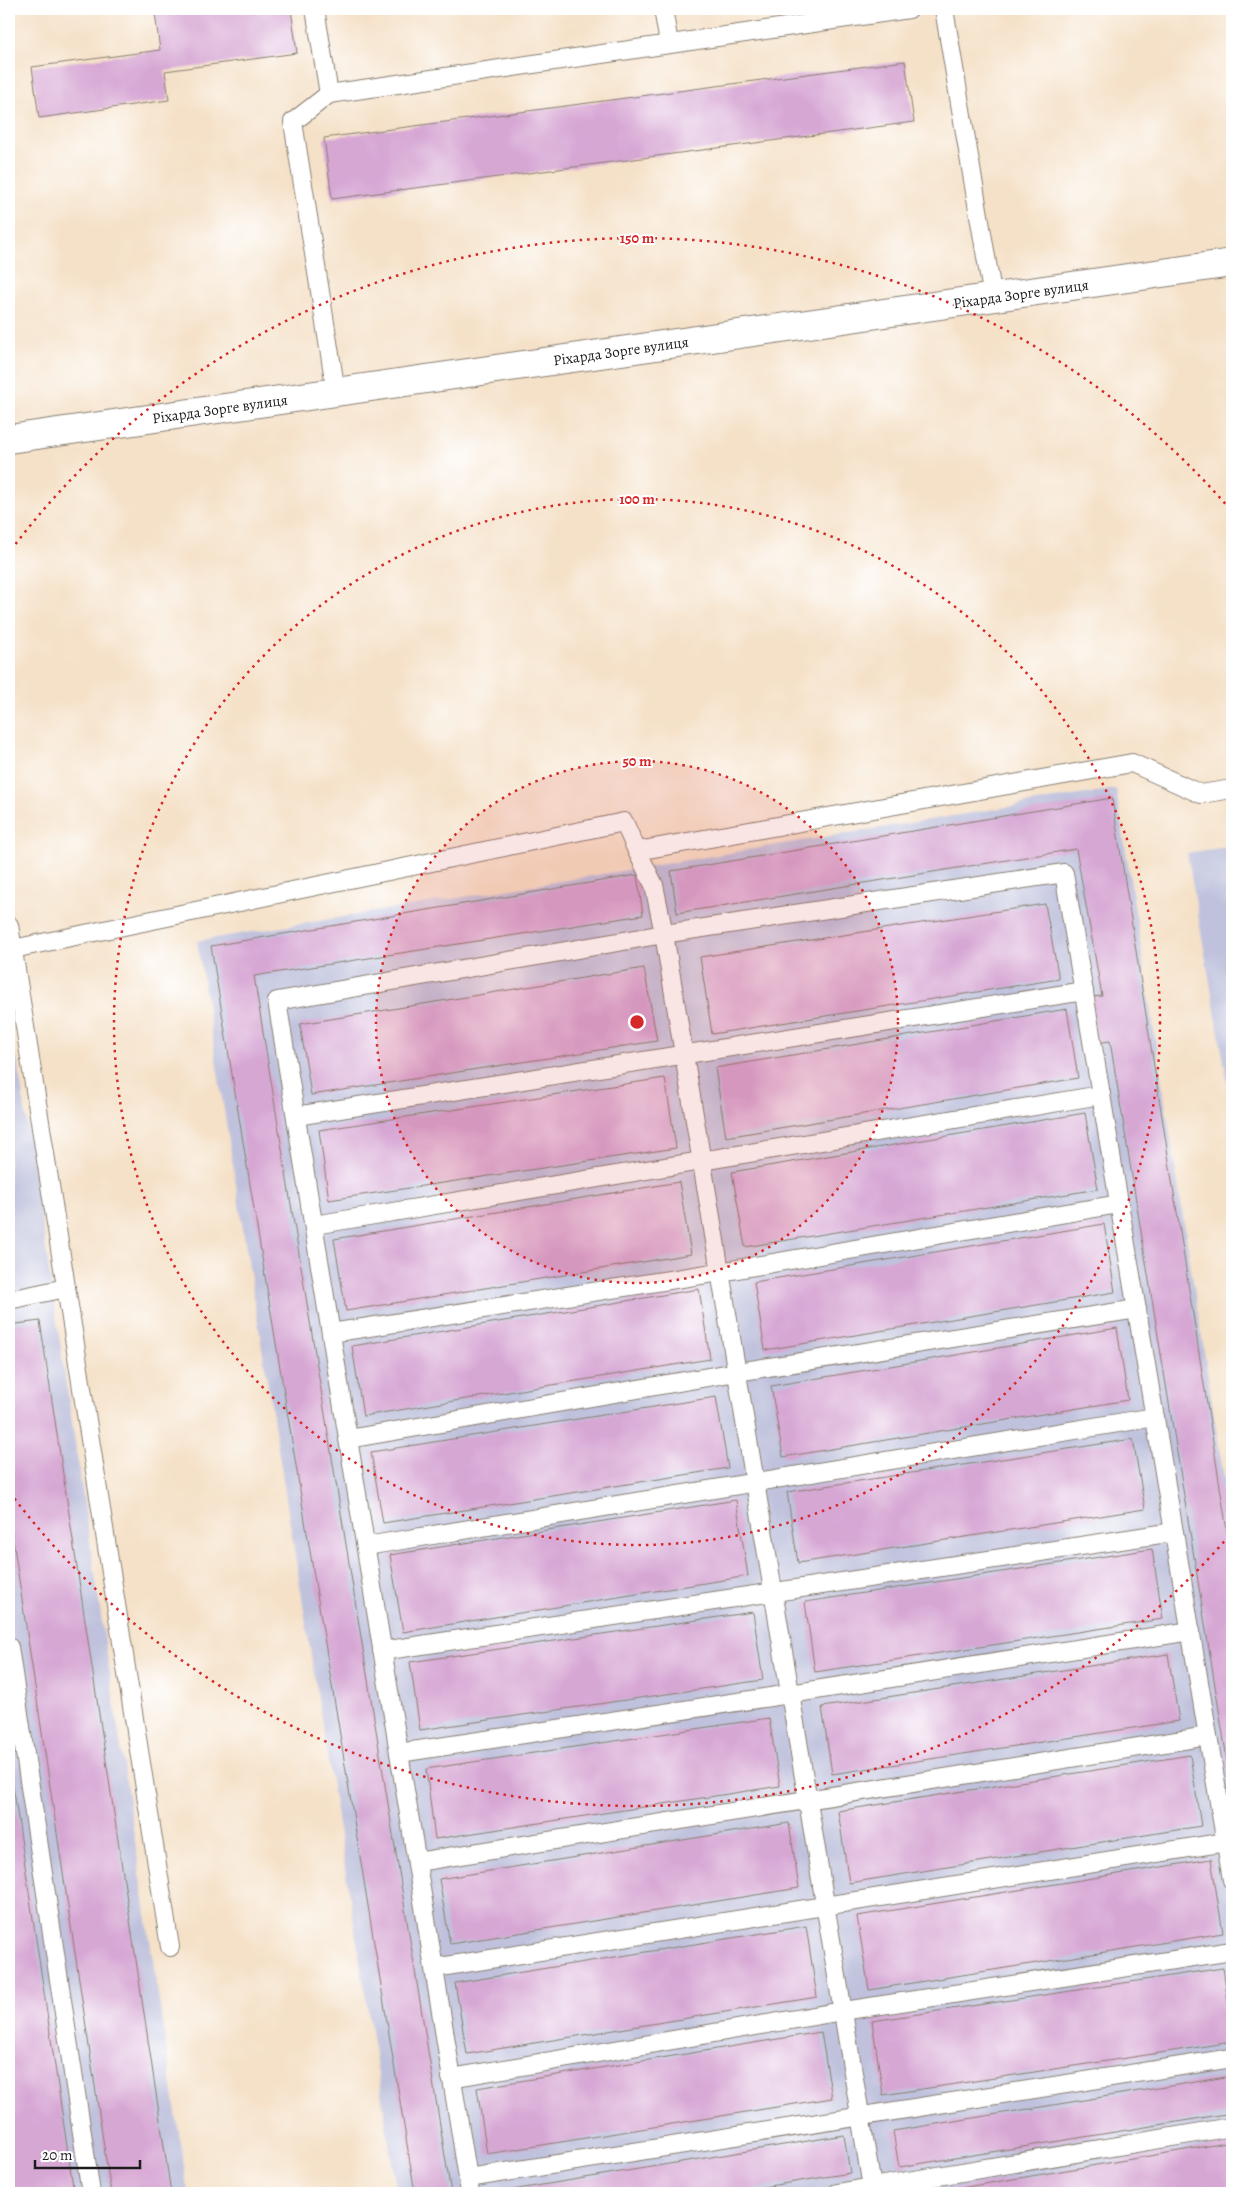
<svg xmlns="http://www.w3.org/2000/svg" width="1241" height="2202" font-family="Alegreya,serif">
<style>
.industrial{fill:#c0c2dd}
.building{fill:#d7a7d4}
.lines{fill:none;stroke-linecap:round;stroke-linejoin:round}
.service-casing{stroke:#887e72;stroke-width:20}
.minor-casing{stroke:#887e72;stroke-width:30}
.service{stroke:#fff;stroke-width:18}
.minor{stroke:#fff;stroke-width:28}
.ring{fill:none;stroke:#d62828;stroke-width:2.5;stroke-dasharray:2.5 5}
.labels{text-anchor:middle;stroke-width:4;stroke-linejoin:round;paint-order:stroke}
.street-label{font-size:15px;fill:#1c1c1c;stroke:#fff}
.centre{fill:#d62828;stroke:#fff;stroke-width:2.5}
.ring-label{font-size:15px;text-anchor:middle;font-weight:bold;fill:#d62828;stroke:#fff;stroke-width:4;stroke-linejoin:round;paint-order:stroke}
</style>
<rect width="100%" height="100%" fill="#fff"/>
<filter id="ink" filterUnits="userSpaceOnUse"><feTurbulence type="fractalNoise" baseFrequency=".02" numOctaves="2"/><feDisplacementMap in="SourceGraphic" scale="10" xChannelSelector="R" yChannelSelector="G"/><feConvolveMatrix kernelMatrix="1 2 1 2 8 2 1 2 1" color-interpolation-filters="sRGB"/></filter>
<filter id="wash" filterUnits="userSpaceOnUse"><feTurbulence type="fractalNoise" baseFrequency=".0096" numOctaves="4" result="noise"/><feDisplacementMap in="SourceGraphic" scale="20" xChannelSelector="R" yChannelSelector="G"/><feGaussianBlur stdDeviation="1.12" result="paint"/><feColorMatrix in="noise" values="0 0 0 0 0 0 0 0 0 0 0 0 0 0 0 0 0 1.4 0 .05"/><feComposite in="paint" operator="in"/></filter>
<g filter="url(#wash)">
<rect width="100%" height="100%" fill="#f5e1c8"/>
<g class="industrial">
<path d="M 1116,789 L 1232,1530 L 1232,2192 L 397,2193 L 197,941 Z"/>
<path d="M 1232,846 L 1232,1107 L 1187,853 Z"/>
<path d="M 17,1057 L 188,2193 L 9,2193 L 9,1058 Z"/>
</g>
<g id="blocks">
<g class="building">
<path d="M 184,9 L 291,9 L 297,53 L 165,71 L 169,100 L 39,118 L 32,67 L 160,50 L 155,13 Z"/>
<path d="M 905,61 L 914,122 L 332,199 L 324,138 Z"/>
<path d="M 1112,798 L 1232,1563 L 1232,1790 L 1110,1041 L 1098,1043 L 1091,997 L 1102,996 L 1076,849 L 677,913 L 671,871 Z"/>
<path d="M 637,875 L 643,915 L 254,976 L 451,2193 L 415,2193 L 211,946 Z"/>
<path d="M 1045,904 L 1059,979 L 712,1034 L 700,957 Z"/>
<path d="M 644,968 L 657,1041 L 311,1095 L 300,1024 Z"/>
<path d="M 1067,1009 L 1078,1078 L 726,1137 L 715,1068 Z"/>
<path d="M 665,1078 L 676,1148 L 329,1200 L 319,1130 Z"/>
<path d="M 1085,1113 L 1098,1189 L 745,1247 L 732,1172 Z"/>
<path d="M 679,1182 L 691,1254 L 346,1311 L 334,1239 Z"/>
<path d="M 1104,1224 L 1115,1292 L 765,1350 L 754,1282 Z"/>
<path d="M 699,1289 L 710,1359 L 363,1416 L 352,1346 Z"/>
<path d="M 40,1321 L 171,2193 L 111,2193 L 9,1513 L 9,1325 Z"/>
<path d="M 1117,1328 L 1128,1400 L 783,1457 L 771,1386 Z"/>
<path d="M 716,1397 L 728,1468 L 383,1523 L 371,1452 Z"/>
<path d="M 1133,1439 L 1145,1509 L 798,1563 L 787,1492 Z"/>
<path d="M 736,1500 L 748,1576 L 403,1632 L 390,1555 Z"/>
<path d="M 1152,1549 L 1163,1619 L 815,1672 L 805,1602 Z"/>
<path d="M 753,1612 L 763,1680 L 420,1730 L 410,1662 Z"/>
<path d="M 1168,1654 L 1179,1721 L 832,1774 L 822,1707 Z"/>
<path d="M 769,1718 L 780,1786 L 435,1839 L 426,1769 Z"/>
<path d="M 1190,1755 L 1201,1826 L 849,1883 L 838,1811 Z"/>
<path d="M 9,1765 L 10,1765 L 74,2193 L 9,2193 Z"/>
<path d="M 789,1823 L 799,1888 L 450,1944 L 439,1879 Z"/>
<path d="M 1211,1859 L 1223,1933 L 869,1990 L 857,1916 Z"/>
<path d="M 806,1926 L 817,1997 L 467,2054 L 455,1983 Z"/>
<path d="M 1223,1968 L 1232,2029 L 1232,2042 L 883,2095 L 872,2021 Z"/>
<path d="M 821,2032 L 832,2098 L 487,2154 L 477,2088 Z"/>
<path d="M 1232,2076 L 1232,2113 L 899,2167 L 893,2131 Z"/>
<path d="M 844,2135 L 850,2173 L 726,2193 L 494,2193 Z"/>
<path d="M 1232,2142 L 1232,2188 L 1202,2193 L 931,2193 Z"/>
</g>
</g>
</g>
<g filter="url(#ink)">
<use href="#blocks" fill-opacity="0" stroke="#887e72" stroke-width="1"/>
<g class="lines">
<defs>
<g id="service">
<path d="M 315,9 L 329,94"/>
<path d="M 663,9 L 669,43"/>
<path d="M 944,9 L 993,298"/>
<path d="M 336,392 L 293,122 L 329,94 L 909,9"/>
<path d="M 637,851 L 654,885 L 664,934 L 872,2187 L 1232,2127"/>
<path d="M 9,925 L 170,1947"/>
<path d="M 13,949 L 624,822 L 637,851 L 1132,763 L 1201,794 L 1232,789"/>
<path d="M 296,1116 L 1084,991"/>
<path d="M 314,1225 L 1101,1095"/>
<path d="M 9,1300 L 66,1288"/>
<path d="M 331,1333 L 720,1272 L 1119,1204"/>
<path d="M 348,1439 L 737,1372 L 1137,1309"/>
<path d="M 366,1546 L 1155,1417"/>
<path d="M 9,1647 L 91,2193"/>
<path d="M 382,1651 L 1174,1532"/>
<path d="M 399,1753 L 790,1694 L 1191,1631"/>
<path d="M 417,1862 L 1208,1736"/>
<path d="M 434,1968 L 1226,1842"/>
<path d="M 451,2078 L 843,2011 L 1232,1951"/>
<path d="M 468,2178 L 277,1001 L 664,934 L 1064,873 L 1232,1880"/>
<path d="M 470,2193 L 468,2178 L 1232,2058"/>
<path d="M 837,2193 L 872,2187"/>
</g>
<path id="minor" d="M 9,439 L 1232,263"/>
</defs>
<use href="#service" class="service-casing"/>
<use href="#minor" class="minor-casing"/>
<use href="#service" class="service"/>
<use href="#minor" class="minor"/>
</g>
</g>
<circle cx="637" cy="1022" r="261" fill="#d62828" fill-opacity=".12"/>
<g class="ring">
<circle cx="637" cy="1022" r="261"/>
<circle cx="637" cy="1022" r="523"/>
<path d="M1229 1536A784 784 0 0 1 11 1494M11 550A784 784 0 0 1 1229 508"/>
</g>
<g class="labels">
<g class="street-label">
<text transform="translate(1021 294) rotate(-8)" y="5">Ріхарда Зорге вулиця</text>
<text transform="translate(621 351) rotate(-8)" y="5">Ріхарда Зорге вулиця</text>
<text transform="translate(220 409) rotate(-8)" y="5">Ріхарда Зорге вулиця</text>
</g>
</g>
<circle cx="637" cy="1022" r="8" class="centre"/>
<g class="ring-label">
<text x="637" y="243">150 m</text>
<text x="637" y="504">100 m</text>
<text x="637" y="766">50 m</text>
</g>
<rect width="1241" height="2202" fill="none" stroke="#fff" stroke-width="30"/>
<path d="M35 2160v8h105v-8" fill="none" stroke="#1c1c1c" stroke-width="2.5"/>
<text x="42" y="2160" font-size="15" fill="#1c1c1c" stroke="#ffffff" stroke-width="4" paint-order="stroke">20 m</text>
</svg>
